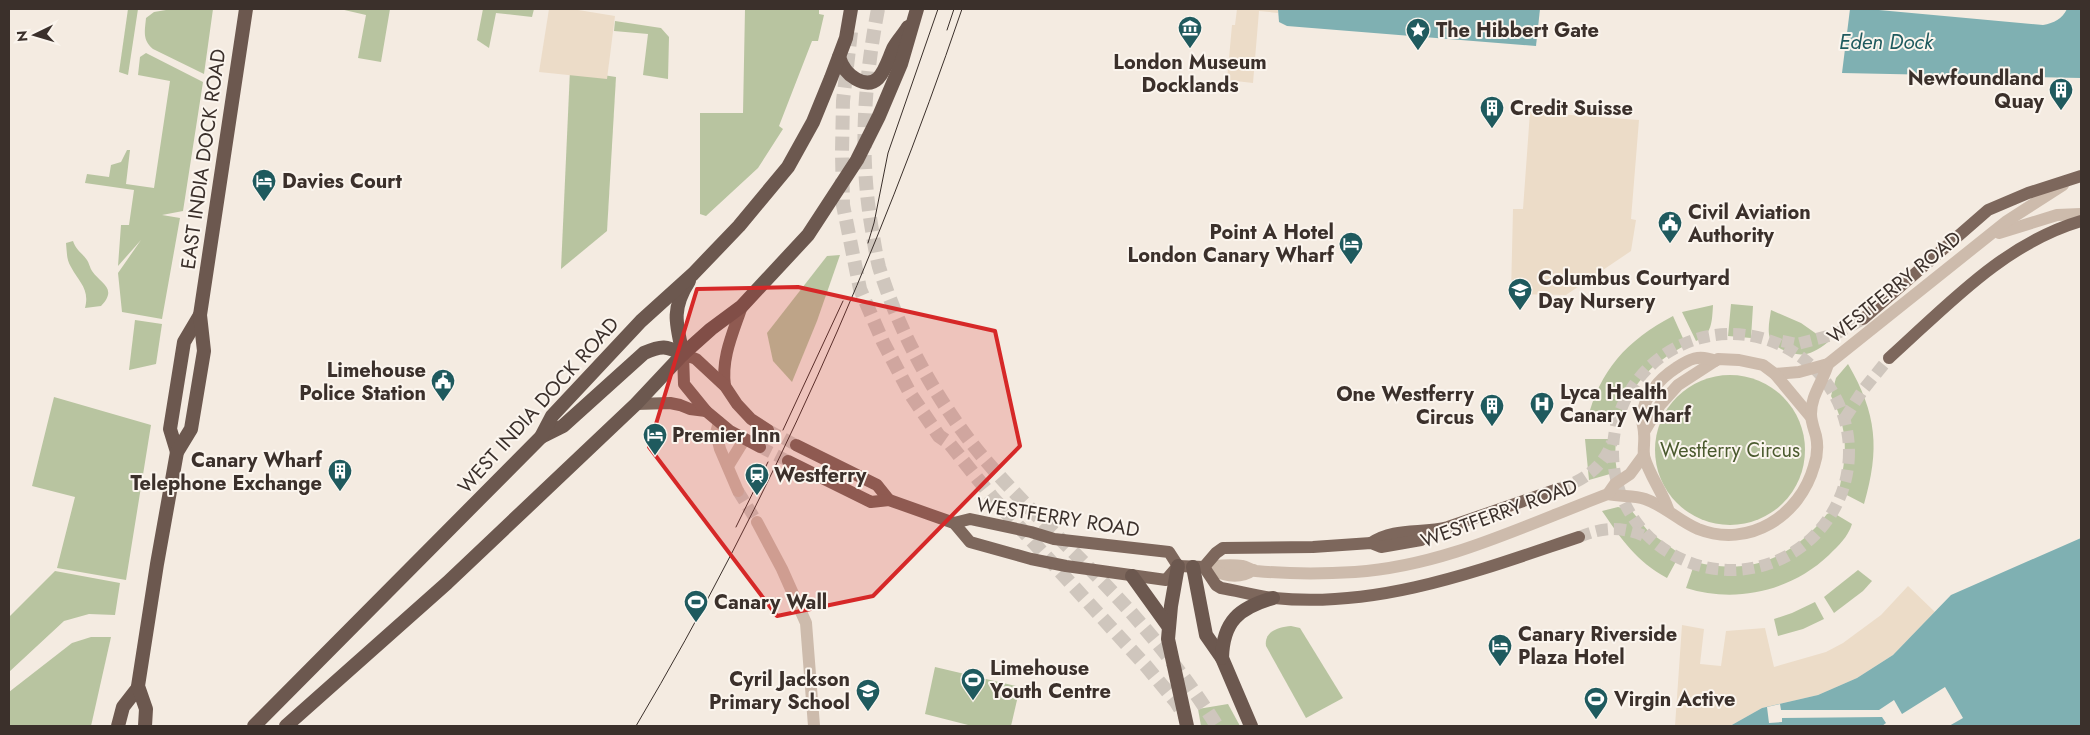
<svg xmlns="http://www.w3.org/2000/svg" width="2090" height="735" font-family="Jost,sans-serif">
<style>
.green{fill:#b8c4a0}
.plaza{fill:#ecdcc8}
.water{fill:#7fb0b2}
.pier{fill:#f4ebe1}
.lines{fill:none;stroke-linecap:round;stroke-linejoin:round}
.tertiary-tunnel{stroke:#cfc6bd;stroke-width:12;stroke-dasharray:12 6;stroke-linecap:butt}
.primary-tunnel{stroke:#cfc6bd;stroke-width:12;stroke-dasharray:12 6;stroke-linecap:butt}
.trunk-tunnel{stroke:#cfc6bd;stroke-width:14;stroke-dasharray:14 7;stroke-linecap:butt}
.tertiary{stroke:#cdbbac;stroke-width:12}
.primary{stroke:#7d675c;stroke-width:12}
.trunk{stroke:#6c584f;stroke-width:14}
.tram{stroke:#3b302b;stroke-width:1}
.marked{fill:#d62828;fill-opacity:0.2;stroke:#d62828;stroke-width:4;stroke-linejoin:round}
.labels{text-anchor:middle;stroke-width:4;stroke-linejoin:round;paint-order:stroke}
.poi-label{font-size:20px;font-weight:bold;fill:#3b302b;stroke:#fbf5ee;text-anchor:start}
.street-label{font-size:20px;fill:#3b302b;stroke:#fbf5ee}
.park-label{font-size:20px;fill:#4a5a2e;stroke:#fbf5ee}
.water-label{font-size:21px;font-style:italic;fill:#1f5a5e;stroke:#fbf5ee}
</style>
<rect width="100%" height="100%" fill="#f4ebe1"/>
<g class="green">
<path d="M 128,9 L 138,9 L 128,75 L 119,72 Z"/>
<path d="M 172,9 L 213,9 L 204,74 L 153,49 C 142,40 145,30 146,18 L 154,12 Z"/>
<path d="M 340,9 L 390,9 L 381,62 L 358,58 L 366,15 Z"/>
<path d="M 483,9 L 534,9 L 532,17 L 496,13 L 489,48 L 477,40 Z"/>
<path d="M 745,9 L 819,9 L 819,14 L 824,15 L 818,41 L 812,41 L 779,126 L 783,129 L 758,168 L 706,216 L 700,214 L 700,113 L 743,113 Z"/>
<path d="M 615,21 L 661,28 L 669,37 L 668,79 L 643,75 L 648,34 L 614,31 Z"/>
<path d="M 146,53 L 203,82 L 183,211 L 162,215 L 180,218 L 162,319 L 122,312 L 118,273 L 141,240 L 118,266 L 121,225 L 129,225 L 134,190 L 85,183 L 87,174 L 109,177 L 111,165 L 121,162 L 127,150 L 130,150 L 126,184 L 154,188 L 170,81 L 138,75 L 140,57 Z"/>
<path d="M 570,70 L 616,77 L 607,231 L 561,269 Z"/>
<path d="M 73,241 C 76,250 82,253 87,260 C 89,263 90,268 92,271 C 101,284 118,288 101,306 L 85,308 C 90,289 79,282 71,267 C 66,259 67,251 66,243 Z"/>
<path d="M 840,255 L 817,321 L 792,382 L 773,361 L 767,333 L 827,256 Z"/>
<path d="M 1731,304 L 1753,306 L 1751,338 L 1728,336 Z"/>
<path d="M 1713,305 C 1712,322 1712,335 1696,341 L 1682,312 Z"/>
<path d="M 1771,310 L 1801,323 L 1828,342 C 1811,356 1800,358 1781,349 C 1776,346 1772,343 1770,338 C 1767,330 1770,318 1771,310 Z"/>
<path d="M 1673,316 L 1686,345 C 1650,364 1630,385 1618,425 L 1587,421 C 1600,370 1626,341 1673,316 Z"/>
<path d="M 135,320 L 162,324 L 156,364 L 129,370 Z"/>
<path d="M 1848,364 C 1877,414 1880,449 1864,504 L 1839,491 C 1847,453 1849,432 1831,396 L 1836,378 Z"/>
<circle cx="1730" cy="450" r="75"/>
<path d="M 54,397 L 151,425 L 126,580 L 57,568 L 75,497 L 32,486 Z"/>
<path d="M 1585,439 L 1616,439 L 1615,457 L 1617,472 L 1589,480 Z"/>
<path d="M 1618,507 L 1631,510 L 1648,531 L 1680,554 L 1667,578 C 1636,561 1622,540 1602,511 Z"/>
<path d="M 1832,512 L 1852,524 C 1848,537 1838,546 1829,555 C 1791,591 1736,604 1686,588 L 1695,562 C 1749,576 1793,558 1827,514 Z"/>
<path d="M 1858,570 L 1872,581 L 1863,591 L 1834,613 L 1824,597 Z"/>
<path d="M 55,571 L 120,583 L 115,615 L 89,614 L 64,621 L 9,672 L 9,617 Z"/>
<path d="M 1815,602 L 1824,619 L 1803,629 L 1778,636 L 1774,619 L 1792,613 Z"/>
<path d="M 1291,626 L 1300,628 L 1343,698 L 1306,718 L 1266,646 C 1264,631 1279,627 1291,626 Z"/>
<path d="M 91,637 L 111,637 L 91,726 L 9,726 L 9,692 L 72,643 Z"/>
<path d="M 935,667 L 1020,687 L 1011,726 L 972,726 L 925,714 Z"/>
<path d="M 1228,704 L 1240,726 L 1201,726 L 1198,709 Z"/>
</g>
<g class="plaza">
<path d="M 549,9 L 572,9 L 615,16 L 607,79 L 539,72 Z"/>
<path d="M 1237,9 L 1278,9 L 1278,13 L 1259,11 L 1253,83 L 1227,80 L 1232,25 L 1235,25 Z"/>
<path d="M 1530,112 L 1639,120 L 1631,219 L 1636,220 L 1631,251 L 1566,295 L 1511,294 L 1513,209 L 1523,209 Z"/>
<path d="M 1908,586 L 1935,612 L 1893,655 L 1857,678 L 1818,695 L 1762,708 L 1730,726 L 1675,726 L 1682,625 L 1704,629 L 1700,664 L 1721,666 L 1726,631 L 1765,628 L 1774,667 L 1826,652 L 1843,643 L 1881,615 Z"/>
</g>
<g class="water">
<path d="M 1278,9 L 1540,9 L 1536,46 L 1287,26 L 1279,22 Z"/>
<path d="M 1850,9 L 1868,9 L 2043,25 C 2054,23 2062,19 2067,9 L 2081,9 L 2081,78 L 1842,73 Z"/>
<path d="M 2081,538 L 2081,726 L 1730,726 L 1762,708 L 1818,695 L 1857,678 L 1893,655 L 1951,595 Z"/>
</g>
<path class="pier" d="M 1945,687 L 1963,718 L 1949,726 L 1882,726 L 1886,723 L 1882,717 L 1782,718 L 1782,722 L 1769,723 L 1767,707 L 1780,704 L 1781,710 L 1879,710 L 1894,700 L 1902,714 Z"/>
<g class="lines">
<path class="tertiary-tunnel" d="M 738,491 L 757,522"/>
<g class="primary-tunnel">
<circle cx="1731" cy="452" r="118"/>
<path d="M 1782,341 L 1797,344 L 1836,334 L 1863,319"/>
<path d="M 1845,418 L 1863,390 L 1889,358"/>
<path d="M 768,430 L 796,445"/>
<path d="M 760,447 L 788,461"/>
<path d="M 1558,489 C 1583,481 1604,467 1612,442"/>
<path d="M 1579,537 C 1603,527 1622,526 1647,537"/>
</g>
<g class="trunk-tunnel">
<path d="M 878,9 C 864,82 859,156 872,230 C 874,242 876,255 879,267 C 901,339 944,414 994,470 C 1033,514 1077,554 1117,597 C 1154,637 1188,680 1217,726"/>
<path d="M 851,32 L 843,101 L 842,152 L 843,205 L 860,289 L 883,342 L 911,395 L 939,436 L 949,443 L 993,498 L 1146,666 L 1176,702 L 1184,715"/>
</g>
<g class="tertiary">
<path d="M 1999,233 L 2057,215 L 2081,214"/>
<path d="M 1775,374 L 1799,372 L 1828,364 L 2007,221 L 2063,185"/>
<path d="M 719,422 L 716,433 L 720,449 L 738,491"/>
<path d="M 1644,432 L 1660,405 L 1678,385 L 1718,359 L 1739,360 L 1763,365 L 1775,374 L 1810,416"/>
<path d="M 728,466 L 744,440"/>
<path d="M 1608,494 C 1620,497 1633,495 1645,499 C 1665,506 1679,521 1698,529 C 1749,549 1800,516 1814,466 C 1817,457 1818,445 1816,436 C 1814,429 1811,421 1811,414 C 1811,395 1823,382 1828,364"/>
<path d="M 1668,509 C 1662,491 1649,475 1644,456 C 1643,449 1645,441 1644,433 C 1644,428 1642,423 1642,418 C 1643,397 1659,379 1676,368 C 1689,359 1699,354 1715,361"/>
<path d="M 757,522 L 782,569 L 806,623 L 814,726"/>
<path d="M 1204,567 C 1217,566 1229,564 1242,566 C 1247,567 1251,570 1256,571 C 1289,574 1322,574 1355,572 C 1445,566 1525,525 1608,494 L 1615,484 L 1630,474 L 1644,455"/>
<path d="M 1204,567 C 1221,574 1237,581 1253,570"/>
</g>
<g class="primary">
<path d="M 1863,319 L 1988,210 L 2028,193 L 2081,176"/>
<path d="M 1889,358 C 1947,306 2003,244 2081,221"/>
<path d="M 725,386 C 721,358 733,333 742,306"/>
<path d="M 636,404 L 670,403 L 680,405 L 690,409 L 706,411"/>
<path d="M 796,445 L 877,485 L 889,500"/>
<path d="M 760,447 L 730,431 L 706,411 L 684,384 L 683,354 L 696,359 L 725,386 L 737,404 L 751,419 L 768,430"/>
<path d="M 788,461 L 871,502 L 889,500 L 954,523 L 970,542 L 1031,559 L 1066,566 L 1166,580 L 1178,566 L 1204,567"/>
<path d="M 954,523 L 970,519 L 1031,532 L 1054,539 L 1169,552 L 1178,566"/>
<path d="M 1371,543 C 1395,527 1421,534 1448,527 L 1558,489"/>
<path d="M 1204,567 L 1216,585 L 1221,588 C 1239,591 1256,596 1274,598 C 1379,609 1480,570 1579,537"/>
<path d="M 1204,567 L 1216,553 L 1223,548 L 1313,547 L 1371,543 L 1381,547 L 1421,540 L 1430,532"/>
</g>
<g class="trunk">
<path d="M 839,57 C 842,67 847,74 856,79 C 881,93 886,63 894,47 C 898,40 904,34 908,27"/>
<path d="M 683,354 C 676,324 671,309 689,281"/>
<path d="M 541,437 L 563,426 L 644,353 C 662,345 666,346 683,354"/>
<path d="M 177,452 L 170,429 L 184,342 L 200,315"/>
<path d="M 1178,566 L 1171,606 L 1168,639 L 1187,726"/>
<path d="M 1193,567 L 1206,635 L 1222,658 L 1251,726"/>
<path d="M 1132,576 L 1168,626"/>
<path d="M 1222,658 C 1223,621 1239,608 1273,598"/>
<path d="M 118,726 L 123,707 L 137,689"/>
<path d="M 145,726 L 146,709 L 138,686 L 157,564 L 177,452 L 191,429 L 204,351 L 200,315 L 246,9"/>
<path d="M 254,726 L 541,437 L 552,416 L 641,321 L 693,274 L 739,226 L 788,167 L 813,122 L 831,78 L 846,38 L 851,9"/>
<path d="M 286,726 L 447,583 L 636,404 L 683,354 L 711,329 L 742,306 L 808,235 L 857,160 L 879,116 L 901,64 L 917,9"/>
</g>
<g class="tram">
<path d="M 947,30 L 954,9"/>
<path d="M 868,243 L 874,223 L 888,153 L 938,9"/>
<path d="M 783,430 L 843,301"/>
<path d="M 736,527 L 768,462"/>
<path d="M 636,726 C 770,500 877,258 962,9"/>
</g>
</g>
<path class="marked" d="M 798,287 L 995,331 L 1020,446 L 873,596 L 777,616 L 649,447 L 697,289 Z"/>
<defs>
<symbol id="museum-pin" viewBox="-11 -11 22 30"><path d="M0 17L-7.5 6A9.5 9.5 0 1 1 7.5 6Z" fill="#1f5a5e" stroke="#fbf5ee"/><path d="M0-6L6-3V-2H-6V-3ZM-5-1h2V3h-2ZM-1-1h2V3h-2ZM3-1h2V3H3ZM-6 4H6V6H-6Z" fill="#fff"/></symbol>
<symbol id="sight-pin" viewBox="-11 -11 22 30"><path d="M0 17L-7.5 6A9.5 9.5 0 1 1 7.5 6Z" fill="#1f5a5e" stroke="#fbf5ee"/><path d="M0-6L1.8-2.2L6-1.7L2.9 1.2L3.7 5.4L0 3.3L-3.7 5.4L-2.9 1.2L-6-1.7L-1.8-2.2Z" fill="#fff"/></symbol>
<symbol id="building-pin" viewBox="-11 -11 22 30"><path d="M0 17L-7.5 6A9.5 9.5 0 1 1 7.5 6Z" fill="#1f5a5e" stroke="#fbf5ee"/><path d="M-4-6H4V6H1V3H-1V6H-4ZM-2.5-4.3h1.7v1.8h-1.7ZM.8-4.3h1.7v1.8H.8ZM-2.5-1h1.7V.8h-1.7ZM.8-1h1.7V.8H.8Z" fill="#fff"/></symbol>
<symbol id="hotel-pin" viewBox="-11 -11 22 30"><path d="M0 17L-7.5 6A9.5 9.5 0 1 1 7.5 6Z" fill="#1f5a5e" stroke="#fbf5ee"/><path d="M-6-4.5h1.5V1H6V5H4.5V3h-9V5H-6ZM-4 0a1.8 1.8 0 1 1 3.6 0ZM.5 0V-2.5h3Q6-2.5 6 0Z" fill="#fff"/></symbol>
<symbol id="civic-pin" viewBox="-11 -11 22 30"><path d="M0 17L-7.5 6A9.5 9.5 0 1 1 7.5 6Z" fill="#1f5a5e" stroke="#fbf5ee"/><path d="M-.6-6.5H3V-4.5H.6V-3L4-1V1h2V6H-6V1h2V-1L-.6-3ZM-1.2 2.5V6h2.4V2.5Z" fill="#fff"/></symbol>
<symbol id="school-pin" viewBox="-11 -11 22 30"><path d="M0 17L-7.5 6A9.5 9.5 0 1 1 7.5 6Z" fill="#1f5a5e" stroke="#fbf5ee"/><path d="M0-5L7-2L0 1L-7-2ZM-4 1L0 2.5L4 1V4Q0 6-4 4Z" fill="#fff"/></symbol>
<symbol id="hospital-pin" viewBox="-11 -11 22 30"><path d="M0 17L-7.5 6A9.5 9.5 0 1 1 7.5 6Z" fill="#1f5a5e" stroke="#fbf5ee"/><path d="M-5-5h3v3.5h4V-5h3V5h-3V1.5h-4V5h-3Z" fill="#fff"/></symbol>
<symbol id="station-pin" viewBox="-11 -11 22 30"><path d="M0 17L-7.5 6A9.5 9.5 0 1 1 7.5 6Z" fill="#1f5a5e" stroke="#fbf5ee"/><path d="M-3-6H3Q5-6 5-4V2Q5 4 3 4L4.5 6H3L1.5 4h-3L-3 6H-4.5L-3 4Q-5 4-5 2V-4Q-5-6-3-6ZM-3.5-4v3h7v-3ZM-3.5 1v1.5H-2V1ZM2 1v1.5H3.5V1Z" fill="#fff"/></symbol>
<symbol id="stadium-pin" viewBox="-11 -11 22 30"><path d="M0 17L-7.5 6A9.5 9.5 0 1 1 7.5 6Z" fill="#1f5a5e" stroke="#fbf5ee"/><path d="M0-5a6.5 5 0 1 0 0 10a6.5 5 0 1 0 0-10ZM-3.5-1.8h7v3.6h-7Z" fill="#fff"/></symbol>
</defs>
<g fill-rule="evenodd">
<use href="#museum-pin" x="1176" y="14" width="28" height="38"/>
<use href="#sight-pin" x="1404" y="16" width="28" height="38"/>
<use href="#building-pin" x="2047" y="76" width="28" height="38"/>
<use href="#building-pin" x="1478" y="94" width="28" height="38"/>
<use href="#hotel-pin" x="250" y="167" width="28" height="38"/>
<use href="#civic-pin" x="1656" y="209" width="28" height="38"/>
<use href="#hotel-pin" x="1337" y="230" width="28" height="38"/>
<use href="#school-pin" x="1506" y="276" width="28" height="38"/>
<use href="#civic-pin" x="429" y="367" width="28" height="38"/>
<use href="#hospital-pin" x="1528" y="390" width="28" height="38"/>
<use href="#building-pin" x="1478" y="392" width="28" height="38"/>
<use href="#hotel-pin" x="641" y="421" width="28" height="38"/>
<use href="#building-pin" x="326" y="457" width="28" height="38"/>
<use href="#station-pin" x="743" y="461" width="28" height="38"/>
<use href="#stadium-pin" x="682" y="588" width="28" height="38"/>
<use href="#hotel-pin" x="1486" y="632" width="28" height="38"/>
<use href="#stadium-pin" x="959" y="666" width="28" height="38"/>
<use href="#school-pin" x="854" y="677" width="28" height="38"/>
<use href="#stadium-pin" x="1582" y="685" width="28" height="38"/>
</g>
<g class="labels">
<g class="poi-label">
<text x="1436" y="37">The Hibbert Gate</text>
<text x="1190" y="69" text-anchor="middle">London Museum<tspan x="1190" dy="23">Docklands</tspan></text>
<text x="2044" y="85" text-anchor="end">Newfoundland<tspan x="2044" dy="23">Quay</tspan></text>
<text x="1510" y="115">Credit Suisse</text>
<text x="282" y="188">Davies Court</text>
<text x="1688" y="219">Civil Aviation<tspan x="1688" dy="23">Authority</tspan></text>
<text x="1334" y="239" text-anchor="end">Point A Hotel<tspan x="1334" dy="23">London Canary Wharf</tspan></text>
<text x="1538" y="285">Columbus Courtyard<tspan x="1538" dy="23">Day Nursery</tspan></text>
<text x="426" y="377" text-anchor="end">Limehouse<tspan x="426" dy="23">Police Station</tspan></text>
<text x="1560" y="399">Lyca Health<tspan x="1560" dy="23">Canary Wharf</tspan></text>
<text x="1474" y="401" text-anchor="end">One Westferry<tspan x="1474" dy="23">Circus</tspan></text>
<text x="672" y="442">Premier Inn</text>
<text x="322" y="467" text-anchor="end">Canary Wharf<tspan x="322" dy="23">Telephone Exchange</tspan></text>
<text x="774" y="482">Westferry</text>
<text x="714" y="609">Canary Wall</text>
<text x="1518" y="641">Canary Riverside<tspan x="1518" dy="23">Plaza Hotel</tspan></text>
<text x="990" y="675">Limehouse<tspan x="990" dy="23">Youth Centre</tspan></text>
<text x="850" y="686" text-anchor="end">Cyril Jackson<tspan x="850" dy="23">Primary School</tspan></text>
<text x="1614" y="706">Virgin Active</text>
</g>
<g class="street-label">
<text transform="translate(203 159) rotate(-82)" y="7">EAST INDIA DOCK ROAD</text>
<text transform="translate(1894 287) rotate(-39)" y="7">WESTFERRY ROAD</text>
<text transform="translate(538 405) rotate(-48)" y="7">WEST INDIA DOCK ROAD</text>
<text transform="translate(1499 513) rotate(-20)" y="7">WESTFERRY ROAD</text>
<text transform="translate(1058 517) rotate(9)" y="7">WESTFERRY ROAD</text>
</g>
<g class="park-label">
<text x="1730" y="457">Westferry Circus</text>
</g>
<g class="water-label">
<text x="1886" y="49">Eden Dock</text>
</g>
</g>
<rect width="2090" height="735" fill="none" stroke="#3b302b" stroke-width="20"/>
<g transform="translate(35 35) rotate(265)" stroke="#fbf5ee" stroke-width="4" paint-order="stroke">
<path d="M0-4L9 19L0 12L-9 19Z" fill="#3b302b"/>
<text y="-8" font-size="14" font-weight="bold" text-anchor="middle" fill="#3b302b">N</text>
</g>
</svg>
